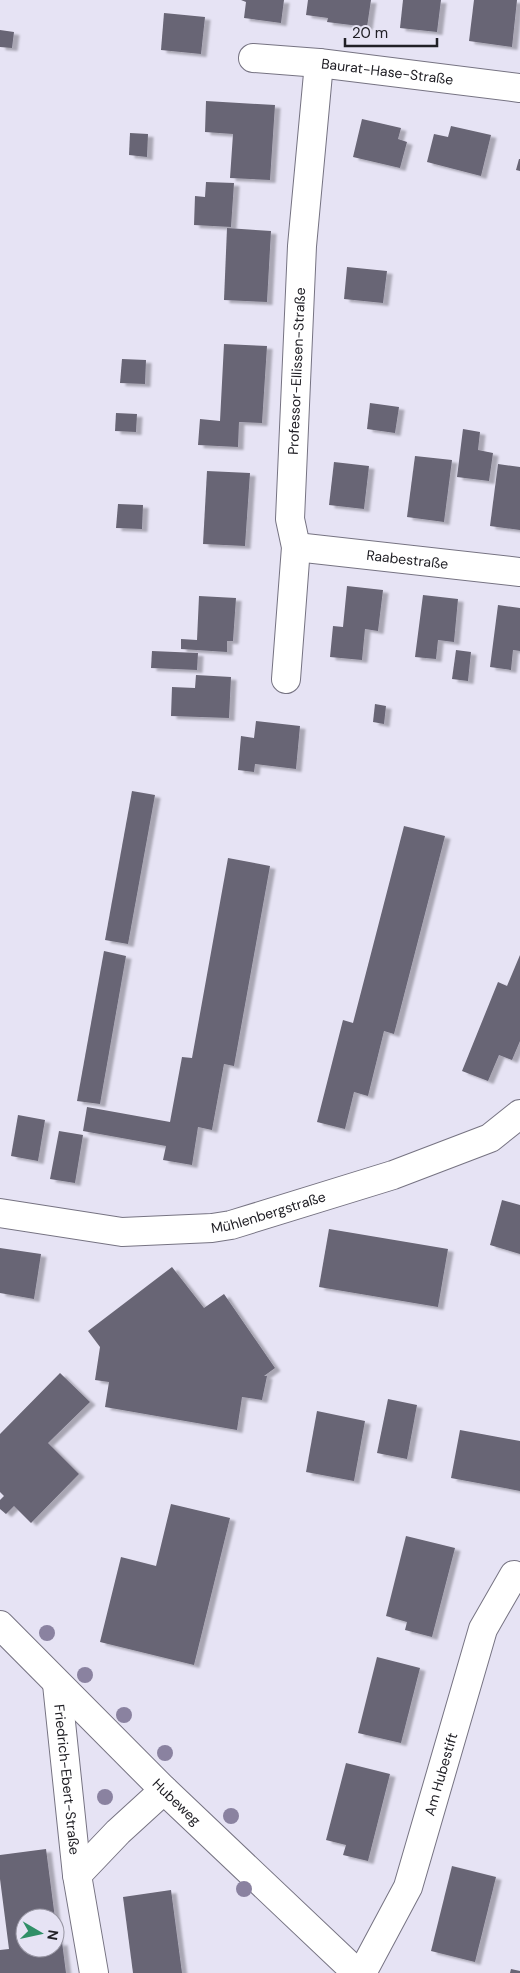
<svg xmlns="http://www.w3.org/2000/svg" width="520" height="1973" font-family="'DM Sans',sans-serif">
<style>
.building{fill:#686574;filter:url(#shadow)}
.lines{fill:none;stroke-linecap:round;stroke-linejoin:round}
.street-casing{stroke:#767382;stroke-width:30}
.secondary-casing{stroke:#767382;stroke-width:30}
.street{stroke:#fff;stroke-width:28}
.secondary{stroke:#fff;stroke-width:28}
.tree{fill:#8a82a0}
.labels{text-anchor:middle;stroke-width:5;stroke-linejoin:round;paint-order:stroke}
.street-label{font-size:14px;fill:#212026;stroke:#e6e3f4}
</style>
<defs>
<filter id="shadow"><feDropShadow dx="5.5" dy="3" stdDeviation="1" flood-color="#0004"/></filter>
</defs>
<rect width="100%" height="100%" fill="#e6e3f4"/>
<g class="building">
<path d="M 241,0 L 284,0 L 281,23 L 244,18 L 246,2 Z"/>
<path d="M 308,0 L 371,0 L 367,27 L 327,22 L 328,18 L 306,15 Z"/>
<path d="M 403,0 L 441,0 L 437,32 L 400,28 Z"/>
<path d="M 474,0 L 517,0 L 512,47 L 469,41 Z"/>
<path d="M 164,13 L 205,17 L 201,54 L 161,50 Z"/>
<path d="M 0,30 L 14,32 L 12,48 L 0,47 Z"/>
<path d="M 206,101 L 275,105 L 270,180 L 230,178 L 233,134 L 205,132 Z"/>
<path d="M 362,119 L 401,128 L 398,139 L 407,142 L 400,168 L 353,157 Z"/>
<path d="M 451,126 L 491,135 L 481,176 L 427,162 L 434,134 L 448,137 Z"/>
<path d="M 130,133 L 148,134 L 147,157 L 129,155 Z"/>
<path d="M 519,159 L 520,159 L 520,171 L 516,170 Z"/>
<path d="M 206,182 L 234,183 L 231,227 L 194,225 L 195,196 L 205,197 Z"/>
<path d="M 227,228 L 271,231 L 267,302 L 224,300 Z"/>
<path d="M 347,267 L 387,271 L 383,303 L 344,299 Z"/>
<path d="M 224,344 L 267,346 L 262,423 L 239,422 L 238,447 L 198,445 L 200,419 L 220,421 Z"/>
<path d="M 122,359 L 146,360 L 145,384 L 120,383 Z"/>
<path d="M 370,403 L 399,407 L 395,433 L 367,429 Z"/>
<path d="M 116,413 L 137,414 L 136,432 L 115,431 Z"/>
<path d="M 463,429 L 480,432 L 478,450 L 493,453 L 489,481 L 457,477 Z"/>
<path d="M 415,456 L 452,460 L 444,522 L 407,517 Z"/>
<path d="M 334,462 L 369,466 L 364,509 L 329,505 Z"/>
<path d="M 498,464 L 520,467 L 520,530 L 490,526 Z"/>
<path d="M 207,471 L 250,473 L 245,546 L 203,544 Z"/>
<path d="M 118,504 L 143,505 L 142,529 L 116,528 Z"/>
<path d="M 347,586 L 383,590 L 378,631 L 365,629 L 362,660 L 330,657 L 333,626 L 343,627 Z"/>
<path d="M 423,595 L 458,599 L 454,642 L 438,640 L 436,659 L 415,657 Z"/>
<path d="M 199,596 L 236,598 L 233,641 L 227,641 L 227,652 L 181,649 L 181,639 L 197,640 Z"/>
<path d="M 498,605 L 520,608 L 520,651 L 513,650 L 511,670 L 490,667 Z"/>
<path d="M 456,650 L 471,652 L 468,681 L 452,679 Z"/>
<path d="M 152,651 L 198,653 L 197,670 L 151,668 Z"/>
<path d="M 196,675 L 231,677 L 229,718 L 171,716 L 172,687 L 195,688 Z"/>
<path d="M 375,704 L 386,706 L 384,724 L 373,722 Z"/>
<path d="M 256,721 L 300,726 L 296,769 L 255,764 L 254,772 L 238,770 L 241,736 L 254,738 Z"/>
<path d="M 132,791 L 155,795 L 128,944 L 105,940 Z"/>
<path d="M 404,826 L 445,836 L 394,1034 L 384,1031 L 368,1096 L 354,1092 L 345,1129 L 317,1122 L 343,1020 L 353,1023 Z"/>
<path d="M 228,858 L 270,866 L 234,1066 L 224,1064 L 212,1130 L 198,1127 L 192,1165 L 163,1160 L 166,1146 L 83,1131 L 87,1107 L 170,1122 L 182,1057 L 192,1058 Z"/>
<path d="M 104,951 L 126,956 L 100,1104 L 77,1101 Z"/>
<path d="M 520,955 L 520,1041 L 512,1060 L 499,1055 L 488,1081 L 462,1071 L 498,982 L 507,986 Z"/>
<path d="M 18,1115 L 45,1120 L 38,1161 L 11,1156 Z"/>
<path d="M 59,1131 L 83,1135 L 75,1183 L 50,1179 Z"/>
<path d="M 502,1200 L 520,1205 L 520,1254 L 490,1245 Z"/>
<path d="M 329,1229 L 448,1249 L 438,1307 L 319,1287 Z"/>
<path d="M 0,1248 L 41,1254 L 34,1299 L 0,1293 Z"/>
<path d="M 172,1267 L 204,1308 L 224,1294 L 275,1368 L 264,1376 L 267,1376 L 262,1400 L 242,1397 L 237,1430 L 105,1407 L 109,1382 L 95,1380 L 100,1347 L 88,1331 Z"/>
<path d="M 60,1373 L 90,1402 L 48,1443 L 79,1474 L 31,1523 L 14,1506 L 6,1514 L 0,1509 L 0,1500 L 4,1496 L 0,1492 L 0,1434 Z"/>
<path d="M 388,1399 L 417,1405 L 407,1459 L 377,1453 Z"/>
<path d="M 317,1411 L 365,1421 L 354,1481 L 306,1472 Z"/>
<path d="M 460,1430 L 520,1441 L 520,1491 L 451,1478 Z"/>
<path d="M 171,1504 L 230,1518 L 194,1665 L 100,1642 L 121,1557 L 156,1566 Z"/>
<path d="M 406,1536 L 455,1548 L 432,1637 L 405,1630 L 407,1622 L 386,1616 Z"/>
<path d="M 377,1657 L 420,1668 L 401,1743 L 358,1733 Z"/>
<path d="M 346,1763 L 390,1774 L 368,1861 L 343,1855 L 346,1845 L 326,1840 Z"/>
<path d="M 46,1849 L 55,1918 L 25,1918 L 25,1948 L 55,1948 L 56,1929 L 58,1943 L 62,1942 L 66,1973 L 0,1973 L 0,1950 L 9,1949 L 0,1879 L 0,1855 Z"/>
<path d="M 452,1866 L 496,1877 L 475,1962 L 431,1951 Z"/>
<path d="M 171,1890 L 182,1973 L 133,1973 L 123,1897 Z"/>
<path d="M 511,1969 L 520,1971 L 520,1973 L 510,1973 Z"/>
</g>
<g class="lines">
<defs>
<g id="street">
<path id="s1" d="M 253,58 L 319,63 L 520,88"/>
<path id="s2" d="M 296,547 L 520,572"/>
<path id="s3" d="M 286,679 L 296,547 L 290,519 L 302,246 L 319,63"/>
<path id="s4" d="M 0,1213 L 122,1232 L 212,1228 L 231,1225 L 393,1175 L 490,1138 L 520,1114"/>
<path id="s5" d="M 57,1684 L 77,1875 L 94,1973"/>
<path d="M 77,1875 L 118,1832 L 164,1790"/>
<path id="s6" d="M 362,1973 L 408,1887 L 483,1629 L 514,1575"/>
</g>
<g id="secondary">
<path id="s7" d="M 0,1625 L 164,1790 L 357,1973"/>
</g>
</defs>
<use href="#street" class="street-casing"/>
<use href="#secondary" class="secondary-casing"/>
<use href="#street" class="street"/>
<use href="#secondary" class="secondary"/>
</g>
<g class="tree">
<circle cx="47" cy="1633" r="8"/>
<circle cx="85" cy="1675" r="8"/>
<circle cx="124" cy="1715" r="8"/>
<circle cx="165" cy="1753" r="8"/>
<circle cx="105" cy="1797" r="8"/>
<circle cx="231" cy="1816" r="8"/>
<circle cx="244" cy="1889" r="8"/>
</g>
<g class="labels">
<g class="street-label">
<text dy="5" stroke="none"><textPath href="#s1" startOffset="135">Baurat-Hase-Straße</textPath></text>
<text dy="5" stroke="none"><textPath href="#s3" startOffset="309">Professor-Ellissen-Straße</textPath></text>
<text dy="5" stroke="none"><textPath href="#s2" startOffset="112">Raabestraße</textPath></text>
<text dy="5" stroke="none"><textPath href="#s4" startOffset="272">Mühlenbergstraße</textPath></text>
<text dy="5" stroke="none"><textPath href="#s6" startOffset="215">Am Hubestift</textPath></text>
<text dy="5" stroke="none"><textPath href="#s5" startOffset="96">Friedrich-Ebert-Straße</textPath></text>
<text dy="5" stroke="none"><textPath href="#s7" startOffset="250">Hubeweg</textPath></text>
</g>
</g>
<g transform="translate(40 1933) rotate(99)"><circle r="24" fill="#e6e3f4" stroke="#9795a2"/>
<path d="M0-4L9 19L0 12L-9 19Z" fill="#308f67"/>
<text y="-8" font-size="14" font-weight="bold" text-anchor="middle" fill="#212026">N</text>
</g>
<path d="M345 38v8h92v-8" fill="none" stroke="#212026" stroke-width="2.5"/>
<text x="352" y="38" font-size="15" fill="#212026" stroke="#e6e3f4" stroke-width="4" paint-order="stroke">20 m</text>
</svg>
